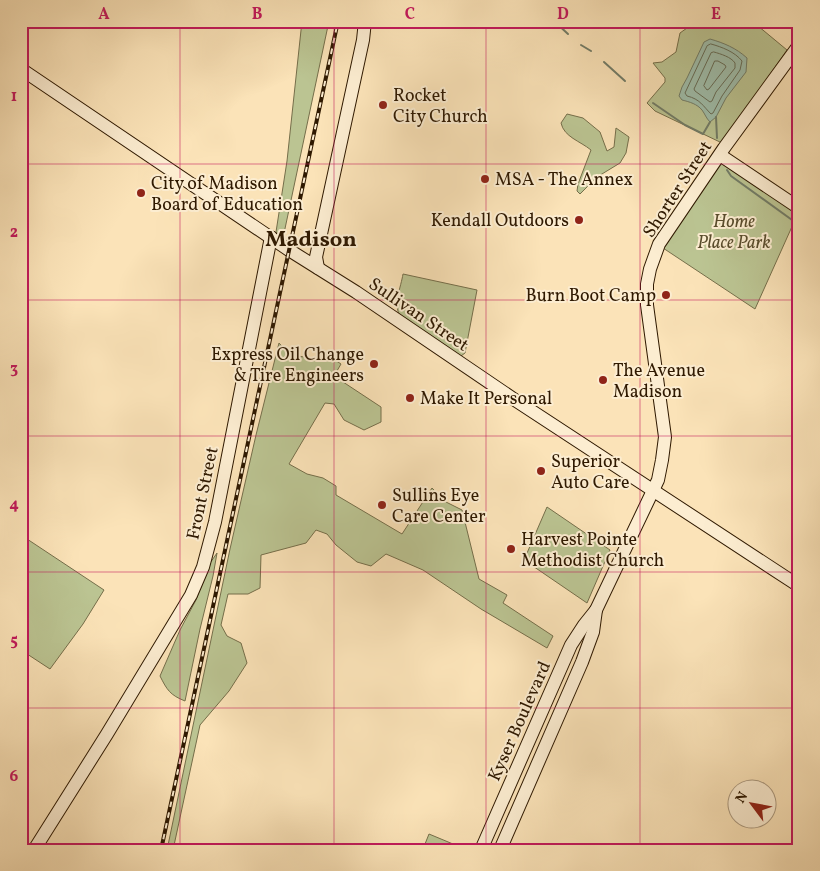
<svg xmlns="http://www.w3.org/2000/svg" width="820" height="871" font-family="Vollkorn,serif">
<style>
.green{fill:#bbc492;stroke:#756e4a}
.water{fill:#9fbeab;stroke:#727c67}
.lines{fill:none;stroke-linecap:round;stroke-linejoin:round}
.shore{stroke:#676c56;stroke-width:1}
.stream{stroke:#727c67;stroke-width:2}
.secondary-casing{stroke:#2f1901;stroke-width:14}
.secondary{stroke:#fcedd1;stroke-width:12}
.rail-casing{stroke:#2f1901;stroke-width:4}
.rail{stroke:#fcedd1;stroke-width:2;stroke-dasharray:5.5;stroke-linecap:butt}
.grid{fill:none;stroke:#c2185b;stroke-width:1;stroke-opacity:0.55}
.poi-dot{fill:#8f2418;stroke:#fcedd1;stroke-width:2}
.labels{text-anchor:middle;stroke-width:4;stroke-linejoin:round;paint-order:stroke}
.poi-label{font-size:18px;fill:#2f1901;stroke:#fcedd1;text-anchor:start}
.street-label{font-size:18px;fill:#2f1901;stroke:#fcedd1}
.park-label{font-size:18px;font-style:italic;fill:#594c2c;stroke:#fcedd1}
.district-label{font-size:22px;font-weight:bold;fill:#2f1901;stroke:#fcedd1}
.neatline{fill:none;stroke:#c2185b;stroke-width:2}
.grid-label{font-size:16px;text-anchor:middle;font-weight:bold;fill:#c2185b}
</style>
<rect width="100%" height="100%" fill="#fbe3b8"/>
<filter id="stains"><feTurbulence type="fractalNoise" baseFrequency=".004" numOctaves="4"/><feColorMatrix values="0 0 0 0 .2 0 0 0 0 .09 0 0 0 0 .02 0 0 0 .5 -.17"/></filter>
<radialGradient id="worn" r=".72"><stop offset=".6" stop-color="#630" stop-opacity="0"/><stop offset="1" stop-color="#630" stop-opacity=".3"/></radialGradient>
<g class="green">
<path d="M 302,21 L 329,21 L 283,238 L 276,232 L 287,161 Z"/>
<path d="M 690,21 L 752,21 L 787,50 L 722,143 L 655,111 L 647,103 L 665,82 L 665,78 L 653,63 L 662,62 L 676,52 L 680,33 L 687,28 Z"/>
<path d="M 567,114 L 583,118 L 600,132 L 607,151 L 614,147 L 616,128 L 629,137 L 626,153 L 620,163 L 597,177 L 580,194 L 577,191 L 578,184 L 591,150 C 580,141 564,137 561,123 Z"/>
<path d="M 719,161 L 799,211 L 755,309 L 663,248 Z"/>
<path d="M 403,274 L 477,290 L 465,353 L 461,356 L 400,316 C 393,304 401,287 403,274 Z"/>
<path d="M 279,343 L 289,354 L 318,360 L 323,352 L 341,364 L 334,376 L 381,407 L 381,422 L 364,430 L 344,420 L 334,404 L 325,403 L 289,464 L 307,474 L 323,478 L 336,486 L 336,495 L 402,534 L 432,488 L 446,502 L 462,510 L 479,579 L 507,595 L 503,603 L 553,636 L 547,648 L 481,609 L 423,570 L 386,554 L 371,566 L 357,562 L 336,545 L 327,534 L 316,530 L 306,543 L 261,555 L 260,588 L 248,594 L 228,594 L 221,625 L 227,636 L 241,643 L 247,663 L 229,691 L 200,725 L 173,850 L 167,850 L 230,549 L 256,435 Z"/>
<path d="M 547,507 L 610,550 L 587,603 L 524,560 Z"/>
<path d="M 21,535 L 104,590 L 83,624 L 50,669 L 21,650 Z"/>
<path d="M 217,553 L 213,576 L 200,629 L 185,701 C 170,695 167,690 160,676 L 180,630 L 196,600 L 208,566 Z"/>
<path d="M 429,834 L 453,844 L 450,850 L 437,850 L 425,844 Z"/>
</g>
<path class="water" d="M 710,39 C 724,43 736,48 747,58 L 746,72 L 726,98 L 716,117 L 710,122 C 706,118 705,114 702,110 C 697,104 690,102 682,100 L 679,96 L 682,87 L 687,78 L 704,42 Z"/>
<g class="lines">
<g class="shore">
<path d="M 711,44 C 722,47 735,52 742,61 L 740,70 L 722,96 L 713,113 L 711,114 C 703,106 700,99 687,96 L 685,93 L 707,46 Z"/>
<path d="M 714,52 C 721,54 731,57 735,63 L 735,68 L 716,92 L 712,101 L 710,102 L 695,91 L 694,89 L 711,53 Z"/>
<path d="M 715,61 L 718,61 L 725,65 L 726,67 L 709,89 L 707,90 L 704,86 Z"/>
</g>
<g class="stream">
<path d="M 554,21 L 568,34"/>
<path d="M 581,45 L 591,51"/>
<path d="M 604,62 L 625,81"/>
<path d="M 653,103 L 685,125 L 703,134 L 710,122"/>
<path d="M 716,117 L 717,138"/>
<path d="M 727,170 L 731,176 L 799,225"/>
</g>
<defs>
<g id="secondary">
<path d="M 21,69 L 289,250 L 356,292 L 515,400 L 799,586"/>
<path d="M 720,155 L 799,208"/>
<path d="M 318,268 L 316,257 L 363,40 L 365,21"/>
<path d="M 34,850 L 107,734 L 191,595 L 203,567 L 215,522 L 271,237"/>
<path d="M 481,850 L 571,645 L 584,625 L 596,610 L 658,480 L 662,460 L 665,437 L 647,305 L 647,284 L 650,269 L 659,244 L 724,148 L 799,45"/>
<path d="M 500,850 L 582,662 L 593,632 L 596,610"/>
</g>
</defs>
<use href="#secondary" class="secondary-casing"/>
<use href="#secondary" class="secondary"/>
<defs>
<path id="rail" d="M 161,850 L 338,21"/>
</defs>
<use href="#rail" class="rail-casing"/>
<use href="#rail" class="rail"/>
</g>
<path class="grid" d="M 180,21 L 180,850M 334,21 L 334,850M 486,21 L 486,850M 640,21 L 640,850M 21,164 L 799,164M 21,300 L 799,300M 21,436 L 799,436M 21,572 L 799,572M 21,708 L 799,708"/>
<g class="poi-dot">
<circle cx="383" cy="105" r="5"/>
<circle cx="485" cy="179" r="5"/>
<circle cx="141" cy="193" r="5"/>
<circle cx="579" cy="220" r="5"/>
<circle cx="666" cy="295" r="5"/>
<circle cx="374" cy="364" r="5"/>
<circle cx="603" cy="380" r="5"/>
<circle cx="410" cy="398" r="5"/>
<circle cx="541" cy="471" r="5"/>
<circle cx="382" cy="505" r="5"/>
<circle cx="511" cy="549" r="5"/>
</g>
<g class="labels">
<g class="poi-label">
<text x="393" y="101">Rocket<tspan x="393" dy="21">City Church</tspan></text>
<text x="495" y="185">MSA - The Annex</text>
<text x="151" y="189">City of Madison<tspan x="151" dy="21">Board of Education</tspan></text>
<text x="569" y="226" text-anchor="end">Kendall Outdoors</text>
<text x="656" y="301" text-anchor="end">Burn Boot Camp</text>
<text x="364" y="360" text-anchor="end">Express Oil Change<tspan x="364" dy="21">&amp; Tire Engineers</tspan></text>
<text x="613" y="376">The Avenue<tspan x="613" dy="21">Madison</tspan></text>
<text x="420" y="404">Make It Personal</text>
<text x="551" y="467">Superior<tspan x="551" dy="21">Auto Care</tspan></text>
<text x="392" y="501">Sullins Eye<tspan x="392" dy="21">Care Center</tspan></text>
<text x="521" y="545">Harvest Pointe<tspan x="521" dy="21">Methodist Church</tspan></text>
</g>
<g class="street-label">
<text transform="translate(677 189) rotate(-57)" y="6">Shorter Street</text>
<text transform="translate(419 314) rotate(34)" y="6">Sullivan Street</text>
<text transform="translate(202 493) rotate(-78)" y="6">Front Street</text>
<text transform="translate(519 721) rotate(-66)" y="6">Kyser Boulevard</text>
</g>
<g class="park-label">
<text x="734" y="227">Home<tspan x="734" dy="21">Place Park</tspan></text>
</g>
<g class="district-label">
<text x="311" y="246">Madison</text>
</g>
</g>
<rect width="820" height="871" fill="none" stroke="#fbe3b8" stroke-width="55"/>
<g transform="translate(752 804) rotate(302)"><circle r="24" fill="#fcedd1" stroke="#aa987e"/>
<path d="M0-4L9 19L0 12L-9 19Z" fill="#8f2418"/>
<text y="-8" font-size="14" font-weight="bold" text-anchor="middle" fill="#2f1901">N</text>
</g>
<rect x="28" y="28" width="764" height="816" class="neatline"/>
<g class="grid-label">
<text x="104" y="19">A</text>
<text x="257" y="19">B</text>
<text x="410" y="19">C</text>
<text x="563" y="19">D</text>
<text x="716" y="19">E</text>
<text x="14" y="101">1</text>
<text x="14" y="237">2</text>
<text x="14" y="373">3</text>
<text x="14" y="509">4</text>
<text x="14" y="645">5</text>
<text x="14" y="781">6</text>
</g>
<rect width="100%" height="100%" filter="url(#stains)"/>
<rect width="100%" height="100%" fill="url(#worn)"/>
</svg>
